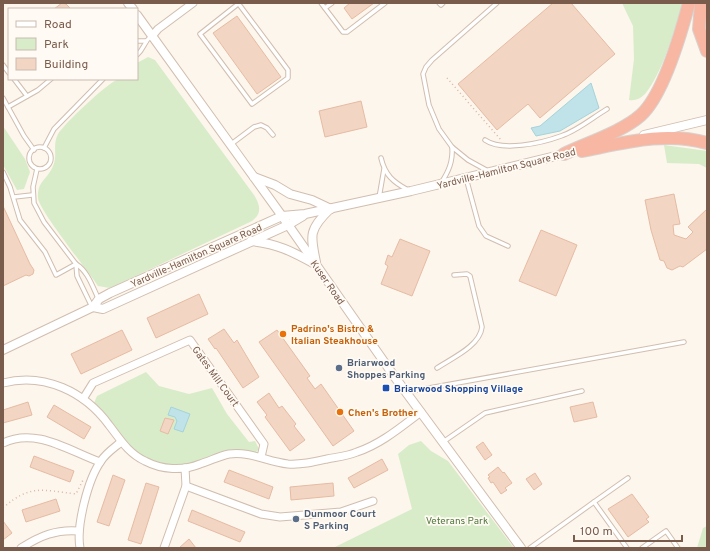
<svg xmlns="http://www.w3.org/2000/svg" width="710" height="551" font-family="Overpass,sans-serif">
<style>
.green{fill:#d8ecc9}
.water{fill:#bfe3e8;stroke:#a5d3da}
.building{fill:#f3d5c3;stroke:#e6bba3}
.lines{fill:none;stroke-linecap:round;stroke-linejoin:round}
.service-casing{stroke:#d1beb0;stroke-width:5.5}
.minor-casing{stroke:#d1beb0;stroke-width:9}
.tertiary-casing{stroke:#d1beb0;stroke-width:10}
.motorway-casing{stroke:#dad1cd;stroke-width:14}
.path{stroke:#d9b8a5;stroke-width:1.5;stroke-dasharray:1 3;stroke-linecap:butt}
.service{stroke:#fff;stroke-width:3.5}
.minor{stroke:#fff;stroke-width:7}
.tertiary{stroke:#fff;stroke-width:8}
.motorway{stroke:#f7b7a3;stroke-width:12}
.food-dot{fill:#e8710a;stroke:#fffaf3;stroke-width:1.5}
.service-dot{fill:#5c6f8a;stroke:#fffaf3;stroke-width:1.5}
.transit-dot{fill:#1a4fb4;stroke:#fffaf3;stroke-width:1.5}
.labels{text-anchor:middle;stroke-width:3.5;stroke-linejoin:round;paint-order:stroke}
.street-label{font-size:10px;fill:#7a5c4d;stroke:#fffaf3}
.food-label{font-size:10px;font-weight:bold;fill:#c56008;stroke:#fffaf3;text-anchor:start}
.service-label{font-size:10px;font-weight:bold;fill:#4e5e75;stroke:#fffaf3;text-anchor:start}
.transit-label{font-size:10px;font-weight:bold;fill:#164399;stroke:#fffaf3;text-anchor:start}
.park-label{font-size:10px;fill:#537a41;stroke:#fffaf3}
</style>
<rect width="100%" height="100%" fill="#fdf6ec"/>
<g class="green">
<path d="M 622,3 L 683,3 C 674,31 663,72 645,94 C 640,99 635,101 629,100 L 634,59 L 633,26 Z"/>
<path d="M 148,57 L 155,60 L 254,195 C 261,206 262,215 250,222 L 125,281 L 110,288 L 98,286 C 88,271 39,210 38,198 C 37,181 48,179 53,166 C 58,156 52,145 58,134 C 64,124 108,82 119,79 C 124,78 131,79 137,79 L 137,63 Z"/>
<path d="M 3,126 L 25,159 L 30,172 L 24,189 L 17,190 L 3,165 Z"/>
<path d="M 664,145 L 707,151 L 707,168 L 699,164 L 667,163 Z"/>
<path d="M 146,372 L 159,386 L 189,394 L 212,388 L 227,414 L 249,442 L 255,441 L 259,449 L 255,453 C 248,452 240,450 234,451 C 204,458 171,478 142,458 C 122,444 112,420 94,403 L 97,396 Z"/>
<path d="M 421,441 L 431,451 L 448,461 L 514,548 L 333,548 L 412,509 L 398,454 L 409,445 Z"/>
<path d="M 707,526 L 707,548 L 697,548 L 703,528 Z"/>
</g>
<g class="water">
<path d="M 591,83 L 599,108 L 560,131 L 536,136 L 531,128 L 540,126 Z"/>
<path d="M 171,407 L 190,414 L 183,432 L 174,429 L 177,421 L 175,417 L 168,415 Z"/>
</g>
<g class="building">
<path d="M 62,3 L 66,4 L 71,9 L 54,9 Z"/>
<path d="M 350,3 L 374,3 L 352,19 L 344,8 Z"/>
<path d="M 553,3 L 571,3 L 615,54 L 540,118 L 528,104 L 497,130 L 458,84 Z"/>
<path d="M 237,16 L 281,77 L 257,94 L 213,33 Z"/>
<path d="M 361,101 L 367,127 L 325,137 L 319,111 Z"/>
<path d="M 674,194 L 680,224 L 673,225 L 674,235 L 686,239 L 693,232 L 688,227 L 707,209 L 707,249 L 683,267 L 680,266 L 672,270 L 667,268 L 664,261 L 660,260 L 651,230 L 645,200 Z"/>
<path d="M 3,206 L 30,264 L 34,270 L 33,274 L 29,276 L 26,275 L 3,286 Z"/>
<path d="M 541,230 L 577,245 L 556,296 L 519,281 Z"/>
<path d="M 400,239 L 430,251 L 412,296 L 381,284 L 388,266 L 385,264 L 388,255 L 392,257 Z"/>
<path d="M 199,294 L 208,314 L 156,338 L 147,318 Z"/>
<path d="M 224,329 L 234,343 L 237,340 L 259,377 L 243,388 L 216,348 L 215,349 L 208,339 Z"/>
<path d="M 122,330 L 132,350 L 81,374 L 71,354 Z"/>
<path d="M 277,330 L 310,376 L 307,378 L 315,389 L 321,384 L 354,431 L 333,446 L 259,342 Z"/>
<path d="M 269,393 L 279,408 L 282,406 L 296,424 L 294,426 L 305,440 L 290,451 L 265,417 L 267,415 L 257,402 Z"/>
<path d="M 28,402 L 32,415 L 3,423 L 3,410 Z"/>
<path d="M 593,402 L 597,417 L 574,422 L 570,407 Z"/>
<path d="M 54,405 L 91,427 L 84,439 L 47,417 Z"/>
<path d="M 165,418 L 174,420 L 168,434 L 160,431 Z"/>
<path d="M 483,442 L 492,455 L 485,460 L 476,447 Z"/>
<path d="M 34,456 L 74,471 L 70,482 L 30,467 Z"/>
<path d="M 382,459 L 388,470 L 354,488 L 348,478 Z"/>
<path d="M 498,467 L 503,473 L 504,472 L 512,483 L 505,488 L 507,490 L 501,494 L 493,482 L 491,483 L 488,478 L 490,477 L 488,475 Z"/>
<path d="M 229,470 L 273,487 L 269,499 L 224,482 Z"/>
<path d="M 535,473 L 542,484 L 534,490 L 526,479 Z"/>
<path d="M 113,475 L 125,480 L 109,526 L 97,522 Z"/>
<path d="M 146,483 L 159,487 L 141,544 L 128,540 Z"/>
<path d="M 333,483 L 334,496 L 291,500 L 290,487 Z"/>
<path d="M 632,494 L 649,517 L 646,519 L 649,522 L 628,537 L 608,509 Z"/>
<path d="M 56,499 L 60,511 L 26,522 L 22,510 Z"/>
<path d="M 192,510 L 245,532 L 240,542 L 188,521 Z"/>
<path d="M 3,521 L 12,533 L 3,540 Z"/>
<path d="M 189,539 L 196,548 L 179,548 Z"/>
</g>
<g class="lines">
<defs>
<g id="service">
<path d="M 238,3 L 241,7 L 288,70 L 288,78 L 252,104 L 200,34 L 238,4"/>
<path d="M 321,3 L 343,32 L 347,32 L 385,3"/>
<path d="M 439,3 L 441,5 L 443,3"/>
<path d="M 325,8 L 332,3"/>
<path d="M 137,41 L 146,41"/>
<path d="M 137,55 C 144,49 144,42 151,36"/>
<path d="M 3,65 L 9,73"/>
<path d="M 14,79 L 27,96"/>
<path d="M 3,98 L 24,136 L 34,150"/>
<path d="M 8,107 L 38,90 L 51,79"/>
<path d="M 485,140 C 502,152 542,143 561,136 C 577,131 592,118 607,109"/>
<path d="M 230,145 L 254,127 L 261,125 L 267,128 L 273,135"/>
<path d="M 452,147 L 439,129 L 429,105 L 423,74 L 426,67 L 432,60 L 497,3"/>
<circle cx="40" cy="158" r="11"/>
<path d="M 44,148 L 54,129 L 103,79"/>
<path d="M 381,158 C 385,175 393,182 408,190"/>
<path d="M 37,169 L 33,187 L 34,203 L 44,222 L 76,264 C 88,271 93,288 99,300"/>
<path d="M 3,172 L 10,187 L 20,220 L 45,252 L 56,275 L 76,264"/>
<path d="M 466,178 L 479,226 L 486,236 L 508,246"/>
<path d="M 441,183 C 449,171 453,161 452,147 L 468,160 L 488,171"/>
<path d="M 14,197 L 32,195"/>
<path d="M 379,198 L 384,169"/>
<path d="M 76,264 L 77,276 L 92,307"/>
<path d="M 437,368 C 452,358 480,346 482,327 L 470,276 L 467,274 L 454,275"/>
<path d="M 407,392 L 684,342"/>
<path d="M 443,442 L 485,413 L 582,391"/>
<path d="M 530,548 L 594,502"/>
<path d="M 627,548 L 594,502 L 628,478"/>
<path d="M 642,548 L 666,531 L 678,548"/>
</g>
<g id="minor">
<path d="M 153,35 L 158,29 L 193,3"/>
<path d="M 3,383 C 44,372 85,392 109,425 C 120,439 128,453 145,461 C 162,470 183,471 200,464 C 210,461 219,456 229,454 C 250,451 268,462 288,464 C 302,465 314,462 327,459 C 337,457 348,456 357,452 C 381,444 401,427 421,412"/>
<path d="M 83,399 L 93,383 L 190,340 L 264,444 L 261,457"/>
<path d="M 3,443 C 36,427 69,451 100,462"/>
<path d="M 186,486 L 261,514 L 280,517 L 341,512 L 373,501"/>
<path d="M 21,548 C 40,536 56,529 79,531"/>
<path d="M 80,548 C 76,526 88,479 101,461 C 106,453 114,448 121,442"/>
<path d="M 164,548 L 186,486 L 185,468"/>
</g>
<g id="tertiary">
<path d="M 128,3 L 133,9"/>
<path d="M 137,15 L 282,216 L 394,376 L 521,548"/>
<path d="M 644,135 L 707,120"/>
<path d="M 254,177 L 275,185 L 290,194 L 312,200 L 331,209"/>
<path d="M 251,241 C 278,244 291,251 315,264"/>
<path d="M 316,262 C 310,235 309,229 330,209"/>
<path d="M 93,307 L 103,309 L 288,225 L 303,216"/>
<path d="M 3,350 L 93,307 L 99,299 L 110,293 L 282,216 L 305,214 L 411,191 L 568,153"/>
</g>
<g id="motorway">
<path d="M 701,3 L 699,29 L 707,51"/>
<path d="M 582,151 C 623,143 665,131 707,143"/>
<path d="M 564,154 C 587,143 622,132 641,115 C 663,95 681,33 689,3"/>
</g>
</defs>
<use href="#service" class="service-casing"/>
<use href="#minor" class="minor-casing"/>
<use href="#tertiary" class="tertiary-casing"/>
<use href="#motorway" class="motorway-casing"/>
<g class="path">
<path d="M 447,78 L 501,140"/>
<path d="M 3,508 C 30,484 42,490 76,494 L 83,480"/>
</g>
<use href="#service" class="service"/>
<use href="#minor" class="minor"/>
<use href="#tertiary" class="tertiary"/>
<use href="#motorway" class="motorway"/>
</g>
<g class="food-dot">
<circle cx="283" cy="334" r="4"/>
<circle cx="340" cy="412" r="4"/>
</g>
<g class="service-dot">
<circle cx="339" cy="368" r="4"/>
<circle cx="296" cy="519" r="4"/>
</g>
<rect class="transit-dot" x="382" y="384" width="8" height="8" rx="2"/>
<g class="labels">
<g class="street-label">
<text transform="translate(506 168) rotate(-14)" y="4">Yardville-Hamilton Square Road</text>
<text transform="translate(196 255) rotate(-24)" y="4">Yardville-Hamilton Square Road</text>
<text transform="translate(328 282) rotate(55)" y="4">Kuser Road</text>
<text transform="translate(216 376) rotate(54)" y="4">Gates Mill Court</text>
</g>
<g class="food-label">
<text x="291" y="332">Padrino's Bistro &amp;<tspan x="291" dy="12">Italian Steakhouse</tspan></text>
<text x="348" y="416">Chen's Brother</text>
</g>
<g class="service-label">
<text x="347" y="366">Briarwood<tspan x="347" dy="12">Shoppes Parking</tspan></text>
<text x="304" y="517">Dunmoor Court<tspan x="304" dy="12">S Parking</tspan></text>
</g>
<g class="transit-label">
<text x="394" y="392">Briarwood Shopping Village</text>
</g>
<g class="park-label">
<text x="457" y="524">Veterans Park</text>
</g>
</g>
<rect width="710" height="551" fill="none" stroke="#7a5c4d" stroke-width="8"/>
<rect x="8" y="8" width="130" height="72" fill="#fffaf3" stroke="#cabbb1"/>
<rect x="16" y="21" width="20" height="6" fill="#ffffff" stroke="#cabbb1"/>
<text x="44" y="28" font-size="12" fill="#7a5c4d">Road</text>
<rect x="16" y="38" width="20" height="12" fill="#d8ecc9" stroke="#cabbb1"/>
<text x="44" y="48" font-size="12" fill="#7a5c4d">Park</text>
<rect x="16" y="58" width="20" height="12" fill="#f3d5c3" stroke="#cabbb1"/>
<text x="44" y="68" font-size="12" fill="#7a5c4d">Building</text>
<path d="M574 535v6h108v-6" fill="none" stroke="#7a5c4d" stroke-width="2"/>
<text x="580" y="535" font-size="12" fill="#7a5c4d" stroke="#fffaf3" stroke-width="3" paint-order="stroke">100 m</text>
</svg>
